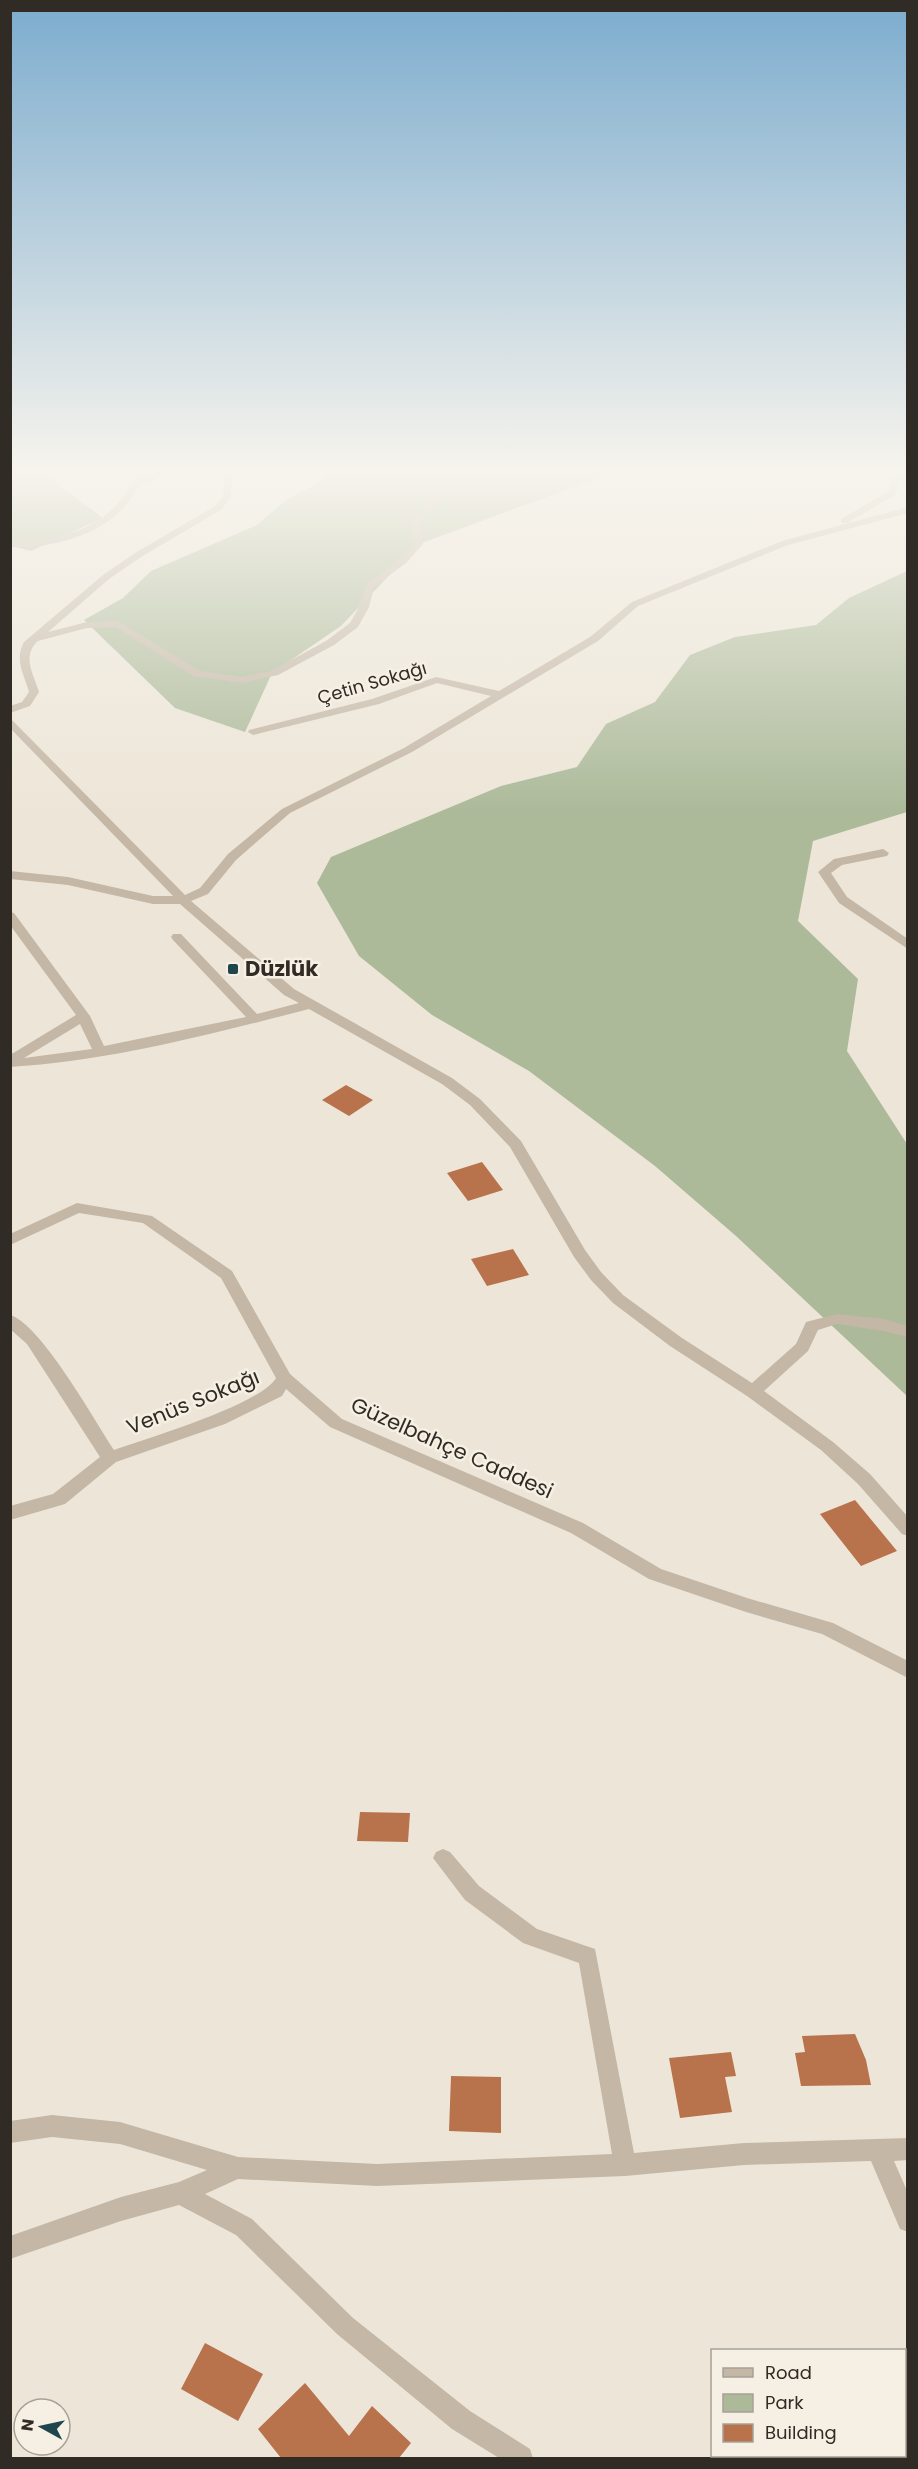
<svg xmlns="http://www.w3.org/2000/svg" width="918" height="2469" font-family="Poppins,sans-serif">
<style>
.green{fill:#acba9a}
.building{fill:#b8724c}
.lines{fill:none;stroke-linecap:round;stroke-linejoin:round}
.minor{fill:#c4b7a6;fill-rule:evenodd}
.poi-dot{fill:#20464d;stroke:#f6f0e4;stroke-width:2}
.labels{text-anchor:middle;stroke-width:5;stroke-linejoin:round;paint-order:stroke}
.far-street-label{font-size:18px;fill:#312b26;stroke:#f6f0e4}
.poi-label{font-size:21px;font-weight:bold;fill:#312b26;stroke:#f6f0e4;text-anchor:start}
.street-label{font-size:21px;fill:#312b26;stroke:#f6f0e4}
</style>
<rect width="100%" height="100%" fill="#ede6d8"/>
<g class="green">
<path d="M 10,467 L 35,467 L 103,518 L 31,551 L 11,546 Z"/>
<path d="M 328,467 L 628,467 L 419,544 L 341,626 L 272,673 L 245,732 L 175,708 L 84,620 L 123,598 L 151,571 L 257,525 L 287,499 L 317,484 L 326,475 Z"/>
<path d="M 907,571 L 907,812 L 813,841 L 798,921 L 858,979 L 847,1051 L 907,1144 L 907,1396 L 736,1236 L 655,1166 L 529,1071 L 432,1015 L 359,956 L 317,883 L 331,857 L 501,786 L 577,767 L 606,724 L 655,702 L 690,655 L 735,637 L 816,625 L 849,598 Z"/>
</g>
<g class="building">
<path d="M 346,1085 L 373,1100 L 349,1116 L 322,1100 Z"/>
<path d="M 482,1162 L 503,1190 L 468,1201 L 447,1173 Z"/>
<path d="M 513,1249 L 529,1275 L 487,1286 L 471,1259 Z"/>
<path d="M 855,1500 L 897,1551 L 861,1566 L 820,1514 Z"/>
<path d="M 360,1812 L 410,1813 L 408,1842 L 357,1841 Z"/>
<path d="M 855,2034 L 866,2060 L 871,2085 L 801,2086 L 795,2053 L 805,2052 L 802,2036 Z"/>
<path d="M 731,2052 L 736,2076 L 725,2077 L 732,2112 L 680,2118 L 669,2058 Z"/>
<path d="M 451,2076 L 501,2077 L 501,2133 L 449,2131 Z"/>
<path d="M 205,2343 L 263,2374 L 238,2421 L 181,2389 Z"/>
<path d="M 305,2383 L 349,2436 L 372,2406 L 411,2443 L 399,2458 L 281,2458 L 258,2429 Z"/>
</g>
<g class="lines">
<g class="minor">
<path d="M 139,467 L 147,467 L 143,478 L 148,477 L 161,467 L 170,467 L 154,481 L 140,484 C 118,531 59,549 10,547 L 10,541 C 53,543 102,530 127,492 C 132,484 135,476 139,467 Z"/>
<path d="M 225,467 L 233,467 L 231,497 L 221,510 L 141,557 L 109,579 L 48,632 L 87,622 L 118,621 L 200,671 L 242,677 L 271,671 L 326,641 L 350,623 L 359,607 L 367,584 L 400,559 L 415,542 L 412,521 L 448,483 L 459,467 L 467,467 L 454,487 L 420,523 L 423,544 L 406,563 L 374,587 L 369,607 L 358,627 L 334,645 L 278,675 L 242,683 L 193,676 L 116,627 L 87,628 L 38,641 C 21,656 34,675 39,692 L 30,706 L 10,713 L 10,706 L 22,702 L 29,692 C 24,674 14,660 24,642 L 103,575 L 135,553 L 215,506 L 223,497 Z"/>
<path d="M 898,467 L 906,467 L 895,495 L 847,523 L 841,523 L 841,519 L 888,492 Z"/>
<path d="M 908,507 L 908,513 L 788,545 L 638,606 L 598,641 L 412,752 L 290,813 L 236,860 L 208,894 L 191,901 L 294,989 L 452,1078 L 480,1099 L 521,1141 L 585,1250 L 601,1272 L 623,1295 L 682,1338 L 752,1383 L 796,1344 L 806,1322 L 837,1314 L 884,1319 L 908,1326 L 908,1337 L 884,1331 L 837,1324 L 818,1330 L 808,1351 L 764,1391 L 833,1442 L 870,1474 L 908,1517 L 908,1536 L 902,1534 L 858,1484 L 821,1450 L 747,1396 L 670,1346 L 613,1303 L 591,1280 L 574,1257 L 510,1147 L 470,1105 L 442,1084 L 309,1009 C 212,1034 111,1061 10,1067 L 10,1055 L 76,1015 L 10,925 L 10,912 L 14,913 L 90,1016 L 104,1046 L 246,1017 L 173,940 L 171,937 L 173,934 L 181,934 L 257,1014 L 299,1003 L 284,995 L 180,904 L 153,904 L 68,885 L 10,879 L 10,871 L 68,877 L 153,896 L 173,896 L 10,728 L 10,718 L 185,895 L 200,888 L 228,854 L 282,809 L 404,748 L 491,696 L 437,683 L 379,704 L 253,735 L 248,732 L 249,730 L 372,699 L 436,677 L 499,691 L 590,637 L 632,602 L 782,541 ZM 80,1024 L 92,1049 L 24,1058 Z"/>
<path d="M 883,849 L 889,853 L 887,856 L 842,865 L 831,873 L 847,897 L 908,939 L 908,949 L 839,903 L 818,872 L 834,859 Z"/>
<path d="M 77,1203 L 152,1216 L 232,1271 L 290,1374 L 342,1419 L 583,1523 L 661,1569 L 747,1598 L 833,1623 L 908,1661 L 908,1678 L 822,1634 L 746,1612 L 649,1579 L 571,1533 L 330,1427 L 286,1389 L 282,1396 L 225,1424 L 116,1462 L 65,1504 L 10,1520 L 10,1506 L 53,1494 L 100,1457 L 27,1344 L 10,1329 L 10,1315 C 40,1323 95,1421 114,1450 C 148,1438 260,1405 276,1378 L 221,1278 L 143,1223 L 79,1213 L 10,1245 L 10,1234 Z"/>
<path d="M 443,1849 L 450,1852 L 479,1886 L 537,1929 L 595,1949 L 634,2153 L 744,2143 L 908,2138 L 908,2160 L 894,2161 L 908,2193 L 908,2232 L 900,2229 L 871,2161 L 744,2165 L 625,2176 L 377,2186 L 238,2179 L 205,2194 L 252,2219 L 353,2318 L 470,2411 L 530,2449 L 533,2458 L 499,2458 L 452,2429 L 337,2334 L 236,2235 L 179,2205 L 121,2221 L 10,2259 L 10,2236 L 121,2197 L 179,2182 L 207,2170 L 120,2144 L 52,2137 L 10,2143 L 10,2121 L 52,2115 L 120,2122 L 238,2157 L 377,2164 L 612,2154 L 579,1963 L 523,1943 L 465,1900 L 433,1858 L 436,1852 Z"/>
</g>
</g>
<linearGradient id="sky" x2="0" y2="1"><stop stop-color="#7cacce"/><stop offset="0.58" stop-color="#f7f4ed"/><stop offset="1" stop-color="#f7f4ed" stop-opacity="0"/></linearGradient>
<rect width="918" height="812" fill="url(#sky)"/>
<rect class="poi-dot" x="227" y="963" width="12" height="12" rx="3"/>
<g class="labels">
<g class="far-street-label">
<text transform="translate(372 683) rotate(-16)" y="6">Çetin Sokağı</text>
</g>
<g class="poi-label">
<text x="245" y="976">Düzlük</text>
</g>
<g class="street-label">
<text transform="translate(193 1402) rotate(-22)" y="7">Venüs Sokağı</text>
<text transform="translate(452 1448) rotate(24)" y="7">Güzelbahçe Caddesi</text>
</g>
</g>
<rect width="918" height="2469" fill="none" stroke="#312b26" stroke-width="24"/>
<rect x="711" y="2349" width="195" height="108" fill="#f6f0e4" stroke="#a7a198" stroke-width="1.5"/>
<rect x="723" y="2368" width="30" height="9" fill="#c4b7a6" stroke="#a7a198" stroke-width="1.5"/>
<text x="765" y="2379" font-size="18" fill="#312b26">Road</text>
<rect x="723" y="2394" width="30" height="18" fill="#acba9a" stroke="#a7a198" stroke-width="1.5"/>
<text x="765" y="2409" font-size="18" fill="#312b26">Park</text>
<rect x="723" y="2424" width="30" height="18" fill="#b8724c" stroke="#a7a198" stroke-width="1.5"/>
<text x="765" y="2439" font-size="18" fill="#312b26">Building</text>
<g transform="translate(42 2427) rotate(278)"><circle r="28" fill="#f6f0e4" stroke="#a7a198" stroke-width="1.5"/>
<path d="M0-4.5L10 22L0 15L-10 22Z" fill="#20464d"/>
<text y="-9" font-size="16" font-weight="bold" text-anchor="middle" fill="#312b26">N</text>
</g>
</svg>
